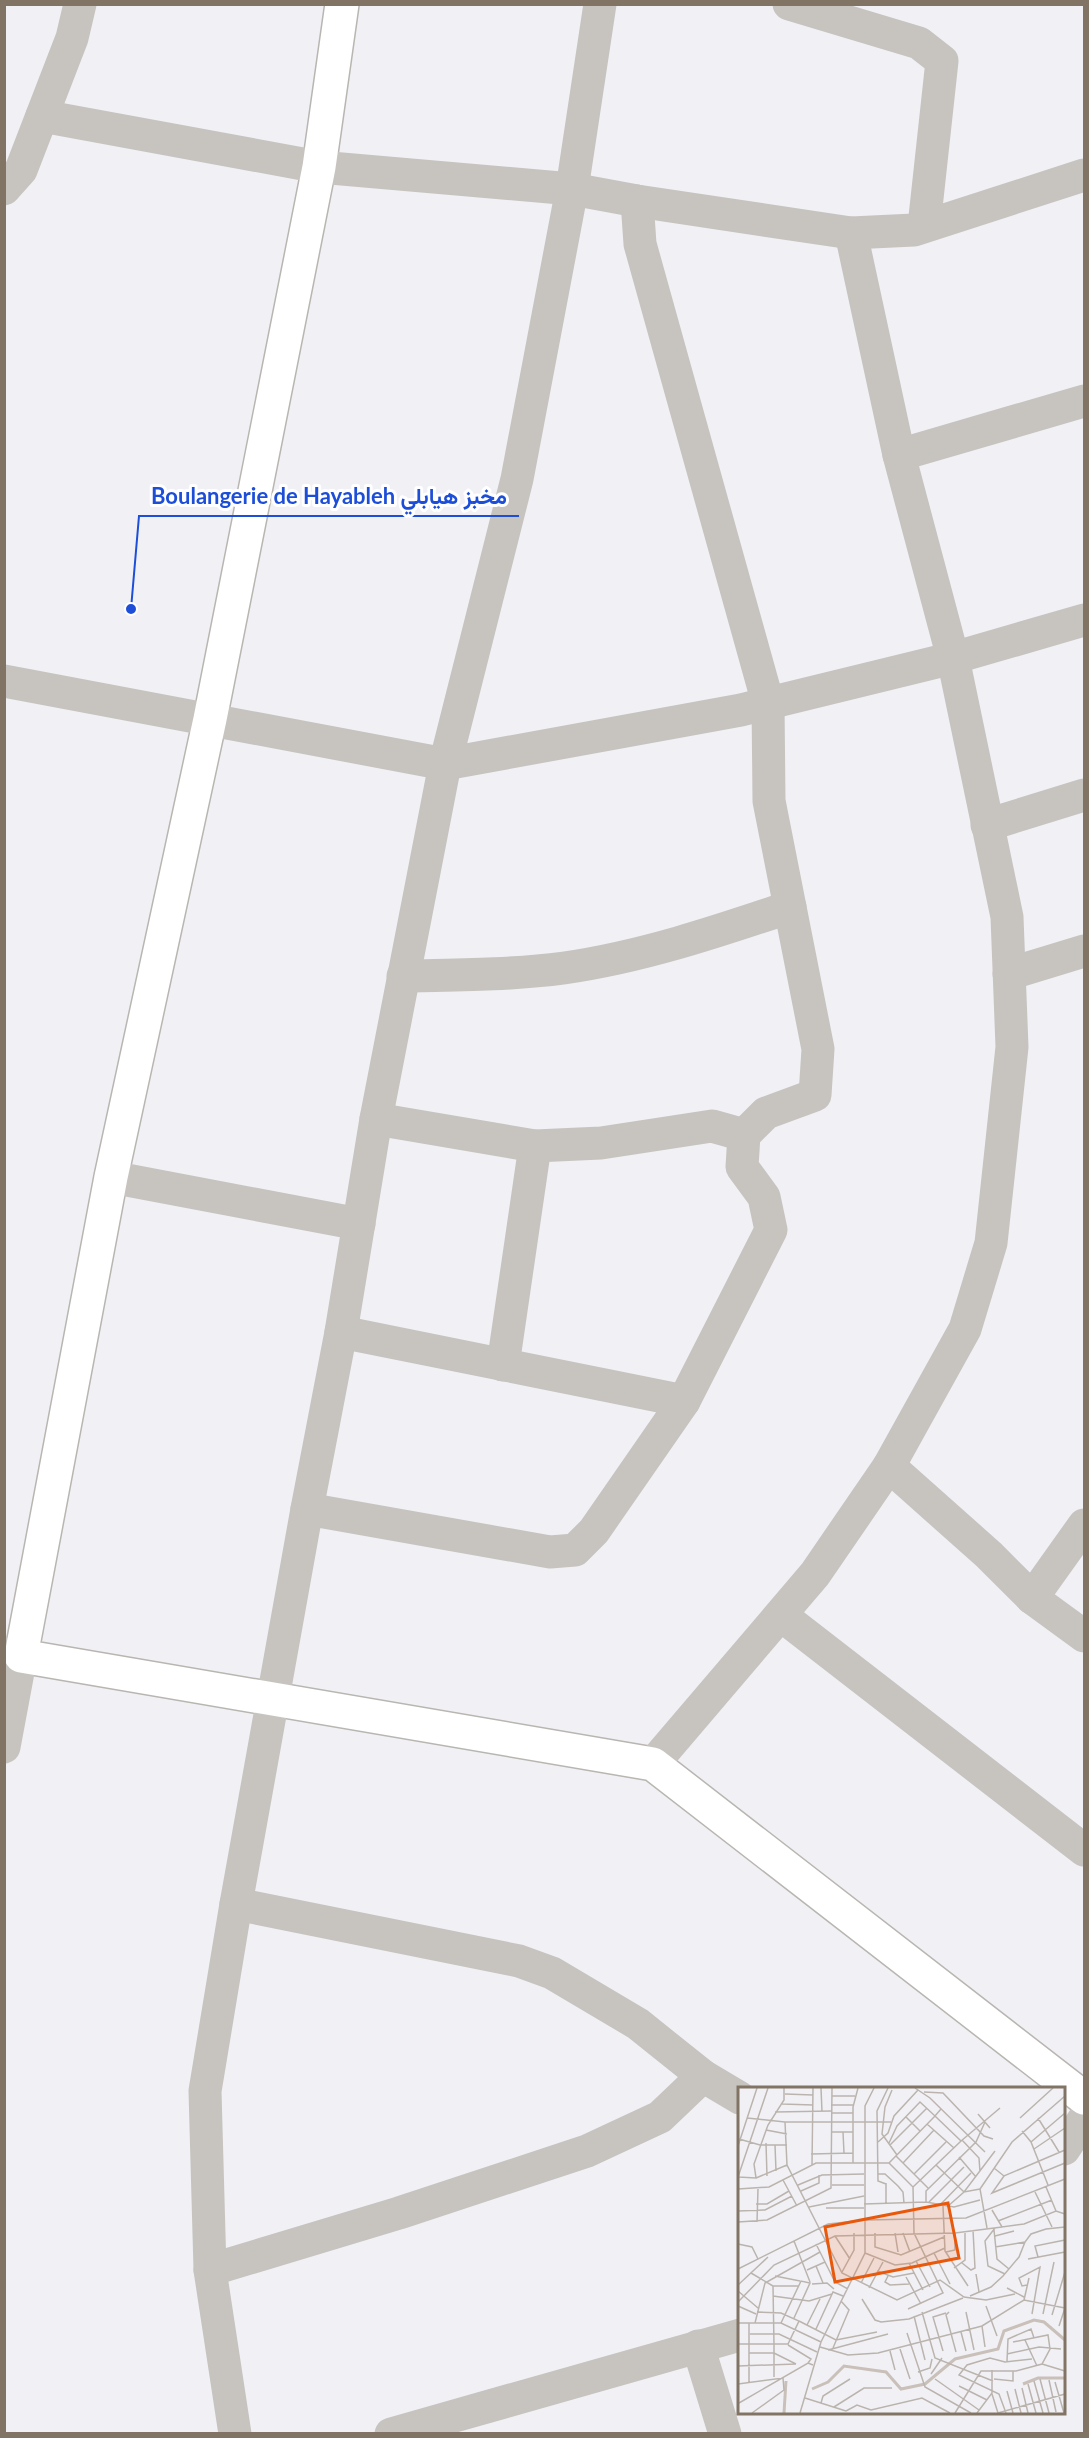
<svg xmlns="http://www.w3.org/2000/svg" width="1089" height="2438" font-family="Lato,Vazirmatn,sans-serif">
<style>
.lines{fill:none;stroke-linecap:round;stroke-linejoin:round}
.major-casing{stroke:#b9b6b1;stroke-width:36}
.minor{stroke:#c7c4c0;stroke-width:33}
.major{stroke:#fff;stroke-width:33}
.inset-river{fill:none;stroke:#cac0ba;stroke-width:3}
.inset-road{fill:none;stroke:#bbb4ae;stroke-width:1.5}
.view{fill:#e8590c;fill-opacity:0.15;stroke:#e8590c;stroke-width:3}
.inset-edge{fill:none;stroke:#827464;stroke-width:3}
.leader{fill:none;stroke:#1d4ed8;stroke-width:2}
.callout-dot{fill:#1d4ed8;stroke:#fff;stroke-width:2}
.callout-label{font-size:22px;text-anchor:middle;font-weight:bold;fill:#1d4ed8;stroke:#fff;stroke-width:6;stroke-linejoin:round;paint-order:stroke}
</style>
<rect width="100%" height="100%" fill="#f1f1f5"/>
<g class="lines">
<defs>
<path id="major" d="M 342,4 L 319,167 L 210,719 L 111,1177 L 21,1656 L 653,1764 L 1084,2098"/>
</defs>
<use href="#major" class="major-casing"/>
<g class="minor">
<path d="M 789,4 L 919,43 L 942,61 L 924,226"/>
<path d="M 42,116 L 319,167 L 572,189 L 637,201 L 851,233 L 914,230 L 1084,175"/>
<path d="M 4,189 L 21,170 L 72,38 L 80,4"/>
<path d="M 899,455 L 1084,401"/>
<path d="M 4,681 L 445,764 L 741,710 L 953,658 L 1084,620"/>
<path d="M 987,825 L 1084,795"/>
<path d="M 1009,974 L 1084,951"/>
<path d="M 403,976 C 457,975 511,975 564,968 C 641,957 716,932 790,907"/>
<path d="M 376,1119 L 535,1146 L 601,1143 L 712,1126 L 744,1135"/>
<path d="M 111,1177 L 359,1224"/>
<path d="M 341,1332 L 684,1401"/>
<path d="M 503,1365 L 535,1146"/>
<path d="M 889,1466 L 989,1555 L 1032,1598 L 1084,1636"/>
<path d="M 307,1509 L 550,1552 L 575,1550 L 594,1531 L 684,1401 L 771,1230 L 764,1197 L 742,1167 L 744,1135 L 766,1113 L 815,1095 L 818,1049 L 769,801 L 768,703 L 640,244 L 637,201"/>
<path d="M 1032,1598 L 1084,1525"/>
<path d="M 782,1616 L 1084,1850"/>
<path d="M 4,1654 L 21,1656 L 4,1747"/>
<path d="M 653,1764 L 815,1574 L 889,1466 L 965,1329 L 991,1243 L 1012,1047 L 1007,917 L 953,658 L 899,455 L 851,233"/>
<path d="M 236,1904 L 519,1961 L 552,1973 L 638,2024 L 703,2076 L 740,2098"/>
<path d="M 1064,2149 L 1084,2119"/>
<path d="M 210,2270 L 399,2213 L 587,2151 L 660,2117 L 703,2076"/>
<path d="M 698,2346 L 725,2434"/>
<path d="M 235,2434 L 210,2270 L 205,2091 L 236,1904 L 307,1509 L 341,1332 L 376,1119 L 445,764 L 517,479 L 572,189 L 600,4"/>
<path d="M 391,2434 L 740,2335"/>
</g>
<use href="#major" class="major"/>
</g>
<g transform="translate(738 2087)">
<rect width="327" height="327" fill="#f1f1f5"/>
<path class="inset-river" d="M 285,297 L 300,291 L 327,291M 74,302 L 90,295 L 106,279 L 148,285 L 163,302 L 187,297 L 217,272 L 260,262 L 266,244 L 296,233 L 306,235 L 327,253M 46,326 L 48,294"/>
<path class="inset-road" d="M 83,1 L 84,25M 177,1 L 192,11 L 247,65M 154,3 L 147,20 L 144,47 L 159,68M 186,5 L 205,6 L 246,49 L 255,52M 47,7 L 75,8M 94,9 L 117,9M 44,17 L 75,18M 93,18 L 115,18M 37,25 L 93,24M 94,26 L 115,26M 240,27 L 252,41M 168,30 L 182,44M 9,31 L 47,35M 282,31 L 315,1M 300,31 L 321,65M 153,35 L 47,35 L 49,78 L 104,186 L 159,213 L 202,193 L 226,210 L 248,213 L 277,207M 189,37 L 216,61M 28,43 L 49,47M 284,44 L 293,55 L 310,98M 94,45 L 115,45M 105,45 L 106,66M 1,52 L 22,58 L 49,58M 224,53 L 241,71 L 242,85M 223,54 L 262,21M 140,55 L 150,46 L 156,29 L 180,3M 293,55 L 327,26M 28,56 L 29,89M 151,56 L 159,39 L 182,15 L 197,29 L 203,22M 37,58 L 38,84M 152,58 L 189,21M 0,59 L 19,1M 296,62 L 327,41M 73,67 L 115,66M 158,69 L 190,101M 221,70 L 238,90M 115,76 L 115,20 L 120,1M 151,76 L 197,29 L 223,54 L 175,100M 165,76 L 196,43M 74,78 L 75,1M 198,78 L 226,105 L 242,102M 256,81 L 266,89 L 327,63M 140,87 L 147,87 L 160,99 L 165,105 L 166,116M 176,87 L 208,55M 266,89 L 254,106 L 327,76M 0,90 L 18,91 L 16,77 L 30,38 L 46,13 L 46,1M 0,90 L 30,1M 18,91 L 49,78M 45,93 L 59,119M 148,97 L 140,94 L 139,24 L 150,1M 60,98 L 84,88 L 126,87M 94,98 L 126,98M 308,100 L 318,124M 0,102 L 31,100 L 78,76 L 151,76 L 175,100 L 176,146 L 205,206 L 170,222M 63,104 L 81,96 L 81,88M 297,105 L 314,140M 188,115 L 188,104 L 238,55 L 247,35M 191,115 L 226,80M 148,116 L 148,96M 18,117 L 29,117 L 51,104M 126,117 L 188,115 L 216,120 L 242,113M 202,118 L 233,86M 205,119 L 207,164 L 230,199M 71,120 L 126,109M 209,120 L 226,105 L 257,64M 88,121 L 126,121M 254,123 L 264,140 L 286,137 L 318,124 L 327,127M 0,124 L 27,123 L 54,109M 260,134 L 314,113M 0,135 L 29,133 L 93,101 L 94,1M 19,135 L 20,102M 249,141 L 242,102 L 274,55 L 327,9M 257,141 L 247,154 L 250,179 L 267,187M 256,143 L 259,172 L 271,182M 137,146 L 137,160 L 163,168 L 206,150M 157,146 L 160,165M 165,146 L 172,165M 97,149 L 112,172M 257,149 L 276,144M 56,154 L 72,195M 0,157 L 14,160 L 20,172M 78,157 L 97,195 L 110,202M 257,160 L 287,155 L 293,147 L 308,142 L 327,140M 208,165 L 217,163 L 217,146M 127,166 L 157,178 L 174,176 L 207,161M 196,166 L 212,197M 300,170 L 297,159 L 327,153M 290,172 L 327,165M 178,174 L 192,200M 171,176 L 185,203M 224,176 L 233,183 L 237,181 L 235,143M 78,179 L 85,196M 216,181 L 227,173 L 227,146M 0,182 L 90,137 L 127,133 L 127,19 L 136,1M 69,183 L 87,175M 139,184 L 155,190 L 176,186M 104,185 L 116,163 L 116,146M 238,187 L 241,205M 37,189 L 62,194M 150,189 L 147,195 L 152,198 L 171,197M 168,190 L 183,217M 123,196 L 136,171M 74,197 L 89,196 L 96,202M 0,198 L 30,170M 289,198 L 284,199 L 281,191 L 302,180 L 294,227M 35,199 L 60,199M 131,201 L 145,175M 269,201 L 286,210M 0,204 L 20,221M 35,209 L 71,214 L 94,207M 232,209 L 253,200 L 265,189 L 281,170 L 287,155M 124,212 L 137,233 L 143,235 L 171,232 L 225,211M 286,213 L 291,191M 0,215 L 36,178 L 97,149 L 217,146 L 264,140M 0,219 L 18,227M 248,219 L 259,249M 184,225 L 197,271 L 255,294M 211,225 L 208,228 L 218,265M 228,225 L 236,263M 305,227 L 316,175M 314,228 L 327,185M 176,229 L 187,273M 61,234 L 98,253 L 139,245M 0,236 L 43,236 L 83,255M 17,236 L 27,196 L 82,165M 43,236 L 63,194 L 72,196 L 56,231M 69,238 L 82,212M 244,239 L 247,260M 321,239 L 327,221M 78,242 L 95,205 L 105,209M 223,245 L 228,264M 169,246 L 187,300 L 233,326M 12,247 L 41,247 L 79,265M 287,253 L 299,279M 0,257 L 50,257 L 61,234 L 43,226 L 19,225M 50,258 L 73,272 L 70,276M 82,260 L 110,268 L 140,266 L 244,239 L 286,213 L 327,221M 95,261 L 111,223 L 103,214M 162,262 L 172,292M 90,263 L 150,247M 152,264 L 157,283M 205,264 L 195,230 L 208,226M 11,266 L 36,266 L 36,259 L 35,199 L 13,186M 269,267 L 301,260 L 323,262M 269,274 L 270,252 L 293,242 L 296,251M 304,277 L 327,284M 0,279 L 58,277M 0,282 L 0,324M 180,285 L 192,281 L 194,272M 193,287 L 204,271M 36,290 L 36,266 L 58,277M 197,292 L 241,323M 256,292 L 275,294 L 275,284M 302,292 L 311,326M 311,293 L 318,325M 296,294 L 305,326M 11,295 L 11,236M 317,295 L 326,326M 0,297 L 45,291 L 46,303 L 14,326M 290,297 L 298,326M 221,299 L 249,313M 284,301 L 290,326M 277,302 L 283,326M 269,304 L 275,326M 254,307 L 260,326M 67,311 L 108,324M 1,316 L 70,276 L 75,278M 83,316 L 85,309 L 112,292M 96,320 L 126,301 L 154,301M 108,324 L 119,318 L 133,323 L 184,311 L 212,326M 62,326 L 83,255 L 127,166 L 127,133 L 228,131 L 327,92M 217,326 L 243,284 L 278,284 L 304,277 L 312,262 L 310,248 L 275,255M 239,326 L 254,306 L 254,283M 260,326 L 327,307M 268,326 L 261,307 L 221,288 L 229,278 L 252,271 L 267,275 L 294,272"/>
<path class="view" d="M 210,116 L 221,171 L 97,195 L 87,140 Z"/>
<rect width="327" height="327" class="inset-edge"/>
</g>
<path class="leader" d="M131 609L139 516H519"/>
<circle class="callout-dot" cx="131" cy="609" r="6"/>
<g class="callout-label">
<text x="329" y="504">Boulangerie de Hayableh مخبز هيابلي</text>
</g>
<rect width="1089" height="2438" fill="none" stroke="#827464" stroke-width="12"/>
</svg>
